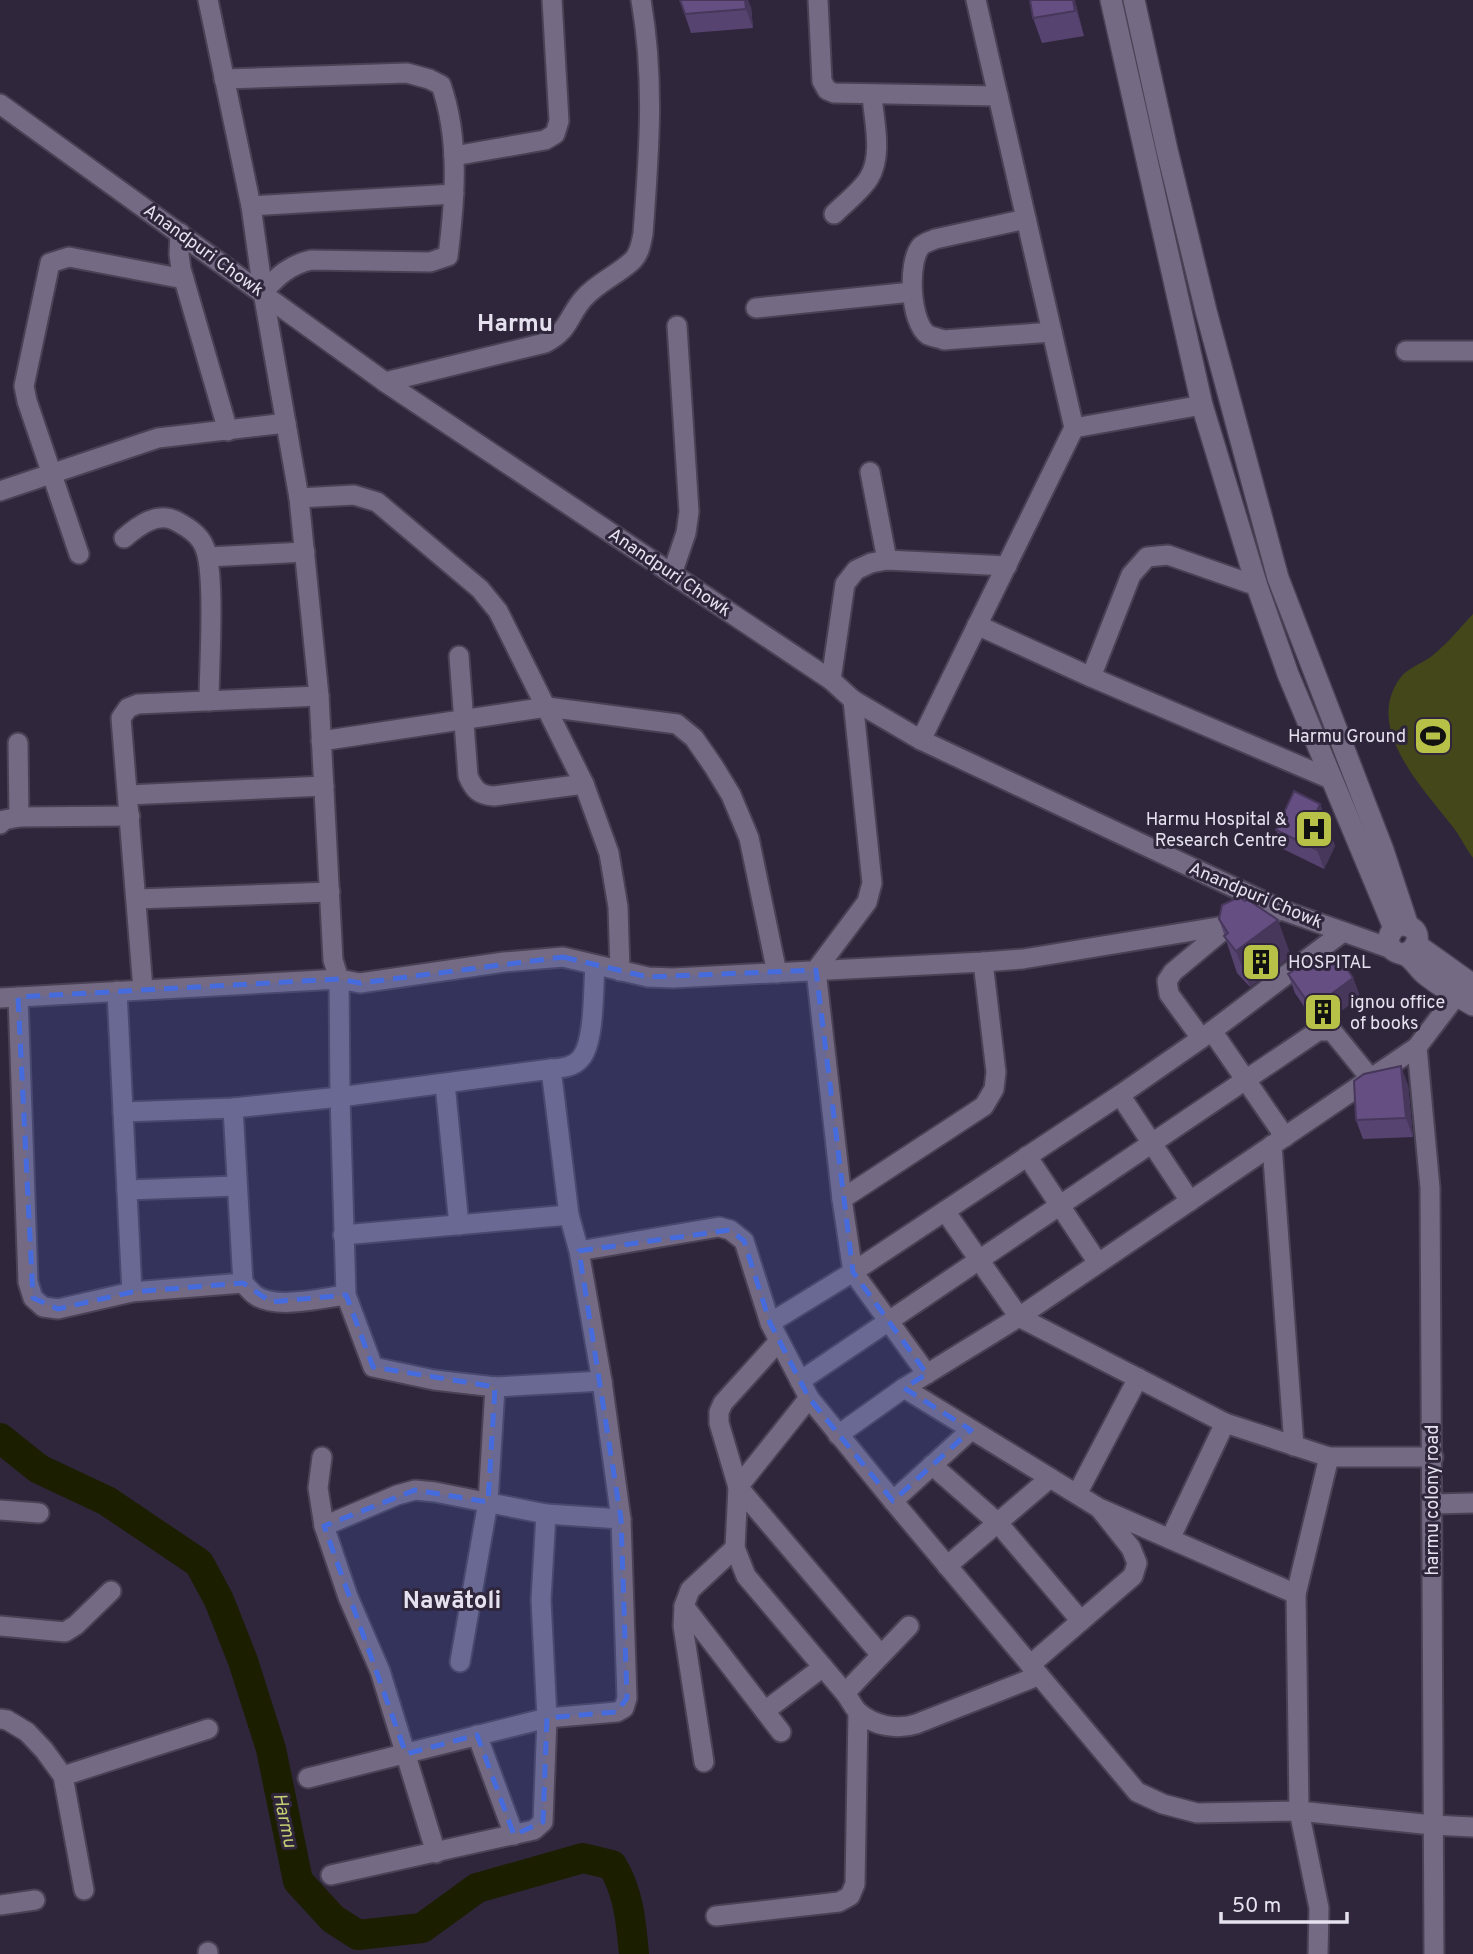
<svg xmlns="http://www.w3.org/2000/svg" width="1473" height="1954" font-family="Overpass,sans-serif">
<style>
.green{fill:#444719}
.lines{fill:none;stroke-linecap:round;stroke-linejoin:round}
.river{stroke:#1c1e00;stroke-width:30}
.street-casing{stroke:#494154;stroke-width:23}
.secondary-casing{stroke:#494154;stroke-width:24}
.street{stroke:#746a83;stroke-width:19}
.secondary{stroke:#746a83;stroke-width:21}
.wall{fill:#574370}
.shaded-wall{fill:#47375b}
.building{fill:#654e82;stroke:#47375b;stroke-width:2}
.marked{fill:#456bdd;fill-opacity:0.2;stroke:#456bdd;stroke-width:5;stroke-dasharray:14 9;stroke-linejoin:round}
.labels{text-anchor:middle;stroke-width:6;stroke-linejoin:round;paint-order:stroke}
.street-label{font-size:18px;fill:#e6e1ef;stroke:#2f263c}
.poi-label{font-size:18px;fill:#e6e1ef;stroke:#2f263c;text-anchor:end}
.water-label{font-size:19px;font-style:italic;fill:#c6ce74;stroke:#2f263c}
.district-label{font-size:24px;font-weight:bold;fill:#e6e1ef;stroke:#2f263c}
</style>
<rect width="100%" height="100%" fill="#2f263c"/>
<path class="green" d="M 1473,614 L 1473,858 C 1467,850 1462,840 1456,831 C 1427,792 1361,729 1401,677 C 1408,668 1423,663 1432,656 C 1447,644 1460,628 1473,614 Z"/>
<g class="lines">
<path class="river" d="M 0,1438 L 39,1469 L 107,1501 L 199,1563 L 219,1600 L 243,1661 L 271,1749 L 298,1881 L 333,1919 L 358,1935 L 422,1928 L 477,1888 L 583,1858 L 612,1865 C 629,1893 631,1922 634,1954"/>
<defs>
<g id="street">
<path d="M 208,0 L 251,206 L 263,292 L 299,498 L 319,696 L 333,960 L 339,979 L 360,983 L 504,962 L 563,957 L 648,977 L 673,978 L 983,962 L 1023,959 L 1230,925 L 1282,910"/>
<path d="M 818,0 L 822,81 L 827,90 L 834,93 L 998,96"/>
<path d="M 224,79 L 407,73 L 429,79 L 441,85 C 460,139 455,200 448,256 L 430,262 L 311,260 C 289,265 278,276 263,292"/>
<path d="M 0,104 L 385,382 L 831,680 L 853,700 L 921,740 L 1282,910 L 1392,949"/>
<path d="M 454,156 L 545,140 L 555,134 L 559,121 L 552,0"/>
<path d="M 251,206 L 454,194"/>
<path d="M 834,214 C 845,203 861,191 869,178 C 883,155 874,121 872,96"/>
<path d="M 1026,219 L 935,239 C 931,241 924,243 921,246 C 907,262 910,323 928,335 C 932,337 939,338 944,340 L 1052,332"/>
<path d="M 180,233 L 179,254 L 181,269 L 228,431"/>
<path d="M 756,308 L 912,292"/>
<path d="M 1406,351 L 1473,351"/>
<path d="M 385,382 L 545,343 C 571,329 567,317 584,298 C 598,282 619,274 633,260 C 640,253 641,243 643,234 C 649,153 655,80 641,0"/>
<path d="M 1074,428 L 1202,405"/>
<path d="M 870,472 L 887,560"/>
<path d="M 0,491 L 158,438 L 286,423"/>
<path d="M 299,498 L 354,495 L 377,502 L 480,589 L 498,611 L 584,784 L 609,853 L 618,907 L 620,971"/>
<path d="M 124,538 C 138,526 157,511 176,521 C 187,527 199,534 204,546 C 216,570 209,668 209,701"/>
<path d="M 79,554 L 27,401 L 24,386 L 50,263 L 69,257 L 184,279"/>
<path d="M 208,557 L 305,552"/>
<path d="M 672,574 L 686,533 L 689,512 L 677,326"/>
<path d="M 977,625 L 1091,677 L 1333,780"/>
<path d="M 459,656 L 468,776 C 474,790 479,795 494,796 L 584,784"/>
<path d="M 1091,677 L 1131,575 L 1147,557 L 1168,555 L 1257,586"/>
<path d="M 831,680 L 845,584 L 856,570 L 871,563 L 887,560 L 1007,566"/>
<path d="M 853,700 L 872,883 L 867,902 L 816,970 L 842,1199 L 853,1272 L 927,1374"/>
<path d="M 921,740 L 1074,428 L 976,0"/>
<path d="M 321,741 L 547,707 L 677,724 L 694,738 L 714,767 L 731,795 L 749,838 L 777,973"/>
<path d="M 18,743 L 19,817"/>
<path d="M 128,795 L 324,786"/>
<path d="M 0,824 L 4,820 L 19,817 L 130,816"/>
<path d="M 137,899 L 330,892"/>
<path d="M 143,989 L 121,718 L 128,708 L 138,704 L 319,696"/>
<path d="M 117,991 L 132,1292"/>
<path d="M 18,997 L 28,1282 L 33,1298 L 43,1307 L 58,1309 L 132,1292 L 243,1283 C 247,1287 251,1292 255,1295 C 275,1310 322,1298 346,1295"/>
<path d="M 0,998 L 339,979 L 340,1097 L 346,1295 L 373,1367 L 434,1380 L 495,1387 L 602,1381"/>
<path d="M 1212,1031 L 1285,1137"/>
<path d="M 1201,1038 L 1169,994 L 1167,981 L 1173,972 L 1227,927"/>
<path d="M 1417,1047 L 1430,1188 L 1434,1954"/>
<path d="M 445,1084 L 459,1225"/>
<path d="M 1120,1095 L 1190,1201"/>
<path d="M 233,1108 L 243,1283"/>
<path d="M 123,1112 L 233,1108 L 340,1097 L 551,1069"/>
<path d="M 1272,1145 L 1294,1446"/>
<path d="M 1027,1156 L 1098,1263"/>
<path d="M 127,1190 L 237,1186"/>
<path d="M 842,1199 L 984,1106 L 994,1089 L 996,1072 L 983,962"/>
<path d="M 945,1211 L 1019,1317 L 1225,1423 L 1329,1457 L 1433,1457"/>
<path d="M 343,1235 L 569,1215"/>
<path d="M 579,1251 L 719,1227 L 730,1230 L 744,1241 L 770,1323 L 809,1398 L 893,1501 L 1137,1792 L 1163,1804 L 1197,1813 L 1299,1811 L 1432,1825 L 1473,1827"/>
<path d="M 770,1323 L 853,1272 L 1120,1095 L 1212,1031 L 1343,932"/>
<path d="M 779,1341 L 723,1403 L 719,1412 L 719,1423 L 738,1487 L 881,1655"/>
<path d="M 800,1381 L 1318,1031 L 1332,1031 L 1371,1079"/>
<path d="M 904,1388 L 1099,1508 L 1296,1594"/>
<path d="M 809,1398 L 738,1487 L 735,1548 L 746,1576 L 845,1693 C 849,1698 853,1707 858,1712 C 874,1726 897,1730 916,1724 L 1038,1676"/>
<path d="M 838,1435 L 904,1388 L 1019,1317 L 1417,1047 L 1456,996"/>
<path d="M 322,1457 L 318,1488 L 324,1526 L 348,1597 L 380,1671 L 436,1853"/>
<path d="M 932,1465 L 998,1523 L 1081,1621"/>
<path d="M 1077,1494 L 1138,1378"/>
<path d="M 893,1501 L 971,1430"/>
<path d="M 1433,1504 L 1473,1503"/>
<path d="M 0,1510 L 39,1513"/>
<path d="M 324,1526 L 397,1495 L 415,1490 L 435,1492 L 546,1514 L 621,1519"/>
<path d="M 1170,1539 L 1225,1423"/>
<path d="M 947,1566 L 1050,1478"/>
<path d="M 684,1606 L 781,1732"/>
<path d="M 0,1626 L 65,1632 L 76,1625 L 111,1591"/>
<path d="M 460,1662 L 488,1502 L 495,1387"/>
<path d="M 1030,1665 L 1133,1576 L 1137,1563 L 1131,1548 L 1100,1509"/>
<path d="M 845,1693 L 909,1626"/>
<path d="M 765,1711 L 823,1667"/>
<path d="M 0,1719 L 7,1720 L 27,1732 L 44,1750 L 63,1776 L 84,1890"/>
<path d="M 477,1735 L 514,1835"/>
<path d="M 704,1762 L 683,1626 L 684,1606 L 690,1590 L 735,1548"/>
<path d="M 63,1776 L 208,1729"/>
<path d="M 308,1778 L 547,1718 L 617,1712 L 624,1708 L 627,1698 L 621,1519 L 602,1381 L 579,1251 L 569,1215 L 551,1069 C 563,1068 574,1067 581,1058 C 595,1041 593,988 595,966"/>
<path d="M 331,1875 L 534,1830 L 543,1822 L 547,1718 L 541,1600 L 546,1514"/>
<path d="M 0,1905 L 35,1900"/>
<path d="M 716,1916 L 839,1902 L 850,1896 L 855,1884 L 858,1712"/>
<path d="M 208,1952 L 208,1954"/>
<path d="M 1318,1954 L 1319,1908 L 1299,1811 L 1296,1594 L 1329,1457"/>
</g>
<g id="secondary">
<path d="M 1111,0 L 1202,405 L 1257,586 L 1288,674 L 1394,928"/>
<path d="M 1134,0 L 1167,150 L 1206,311 L 1278,578 L 1383,850 L 1408,926"/>
<path d="M 1417,945 L 1473,985"/>
<path d="M 1405,954 C 1417,949 1424,932 1408,926 C 1394,921 1383,939 1392,949 C 1396,954 1402,953 1407,956 C 1414,960 1419,970 1426,975 C 1441,987 1457,996 1473,1005"/>
</g>
</defs>
<use href="#street" class="street-casing"/>
<use href="#secondary" class="secondary-casing"/>
<use href="#street" class="street"/>
<use href="#secondary" class="secondary"/>
</g>
<g class="wall">
<path d="M 680,0 L 751,7 L 753,28 L 691,33 Z"/>
<path d="M 1076,5 L 1084,36 L 1042,43 L 1033,18 Z"/>
<path d="M 1320,804 L 1327,823 L 1325,826 L 1328,828 L 1335,846 L 1324,869 L 1283,849 L 1276,830 Z"/>
<path d="M 1219,919 L 1291,956 L 1250,987 L 1237,973 Z"/>
<path d="M 1288,974 L 1353,978 L 1360,997 L 1330,1019 L 1313,1020 L 1295,993 Z"/>
<path d="M 1408,1085 L 1413,1137 L 1363,1139 L 1356,1120 Z"/>
</g>
<g class="shaded-wall">
<path d="M 745,0 L 748,0 L 751,7 L 753,28 L 746,9 Z"/>
<path d="M 1073,0 L 1075,0 L 1076,5 L 1084,36 Z"/>
<path d="M 1320,804 L 1327,823 L 1319,839 L 1313,820 Z"/>
<path d="M 1328,828 L 1335,846 L 1324,869 L 1317,850 Z"/>
<path d="M 1278,920 L 1291,956 L 1250,987 L 1236,951 Z"/>
<path d="M 1353,978 L 1360,997 L 1330,1019 L 1323,1000 Z"/>
<path d="M 1401,1066 L 1408,1085 L 1413,1137 L 1406,1118 Z"/>
</g>
<g class="building">
<path d="M 680,0 L 745,0 L 746,9 L 685,14 Z"/>
<path d="M 1030,0 L 1073,0 L 1075,11 L 1033,18 Z"/>
<path d="M 1294,791 L 1320,804 L 1313,820 L 1328,828 L 1317,850 L 1276,830 Z"/>
<path d="M 1239,897 L 1245,901 L 1247,899 L 1278,920 L 1236,951 L 1224,936 L 1228,933 L 1219,919 L 1222,905 Z"/>
<path d="M 1318,955 L 1346,967 L 1353,978 L 1323,1000 L 1307,1001 L 1288,974 Z"/>
<path d="M 1401,1066 L 1406,1118 L 1356,1120 L 1354,1081 L 1364,1074 Z"/>
</g>
<path class="marked" d="M 563,957 L 648,977 L 816,970 L 853,1272 L 927,1374 L 904,1388 L 971,1430 L 893,1501 L 809,1398 L 770,1323 L 744,1241 L 730,1230 L 579,1251 L 621,1519 L 627,1698 L 617,1712 L 547,1718 L 543,1822 L 514,1835 L 477,1735 L 406,1754 L 324,1526 L 415,1490 L 488,1502 L 495,1387 L 373,1367 L 346,1295 L 271,1302 L 243,1283 L 132,1292 L 58,1309 L 33,1298 L 18,997 L 339,979 L 360,983 Z"/>
<defs>
<symbol id="stadium-square" viewBox="-11 -11 22 22"><rect x="-9" y="-9" width="18" height="18" rx="4" fill="#b8c147" stroke="#2f263c"/><path d="M0-5a6.5 5 0 1 0 0 10a6.5 5 0 1 0 0-10ZM-3.5-1.8h7v3.6h-7Z" fill="#111"/></symbol>
<symbol id="hospital-square" viewBox="-11 -11 22 22"><rect x="-9" y="-9" width="18" height="18" rx="4" fill="#b8c147" stroke="#2f263c"/><path d="M-5-5h3v3.5h4V-5h3V5h-3V1.5h-4V5h-3Z" fill="#111"/></symbol>
<symbol id="building-square" viewBox="-11 -11 22 22"><rect x="-9" y="-9" width="18" height="18" rx="4" fill="#b8c147" stroke="#2f263c"/><path d="M-4-6H4V6H1V3H-1V6H-4ZM-2.5-4.3h1.7v1.8h-1.7ZM.8-4.3h1.7v1.8H.8ZM-2.5-1h1.7V.8h-1.7ZM.8-1h1.7V.8H.8Z" fill="#111"/></symbol>
</defs>
<g fill-rule="evenodd">
<use href="#stadium-square" x="1411" y="714" width="44" height="44"/>
<use href="#hospital-square" x="1292" y="807" width="44" height="44"/>
<use href="#building-square" x="1239" y="940" width="44" height="44"/>
<use href="#building-square" x="1301" y="990" width="44" height="44"/>
</g>
<g class="labels">
<g class="street-label">
<text transform="translate(204 250) rotate(36)" y="6">Anandpuri Chowk</text>
<text transform="translate(670 572) rotate(34)" y="6">Anandpuri Chowk</text>
<text transform="translate(1256 895) rotate(23)" y="6">Anandpuri Chowk</text>
<text transform="translate(1432 1500) rotate(-90)" y="6">harmu colony road</text>
</g>
<g class="poi-label">
<text x="1406" y="742">Harmu Ground</text>
<text x="1287" y="825">Harmu Hospital &amp;<tspan x="1287" dy="21">Research Centre</tspan></text>
<text x="1288" y="968" text-anchor="start">HOSPITAL</text>
<text x="1350" y="1008" text-anchor="start">ignou office<tspan x="1350" dy="21">of books</tspan></text>
</g>
<g class="water-label">
<text transform="translate(286 1820) rotate(78)" y="7">Harmu</text>
</g>
<g class="district-label">
<text x="515" y="331">Harmu</text>
<text x="452" y="1608">Nawātoli</text>
</g>
</g>
<path d="M1221 1912v10h126v-10" fill="none" stroke="#e6e1ef" stroke-width="3.5"/>
<text x="1232" y="1912" font-size="21" fill="#e6e1ef" stroke="#2f263c" stroke-width="5" paint-order="stroke">50 m</text>
</svg>
